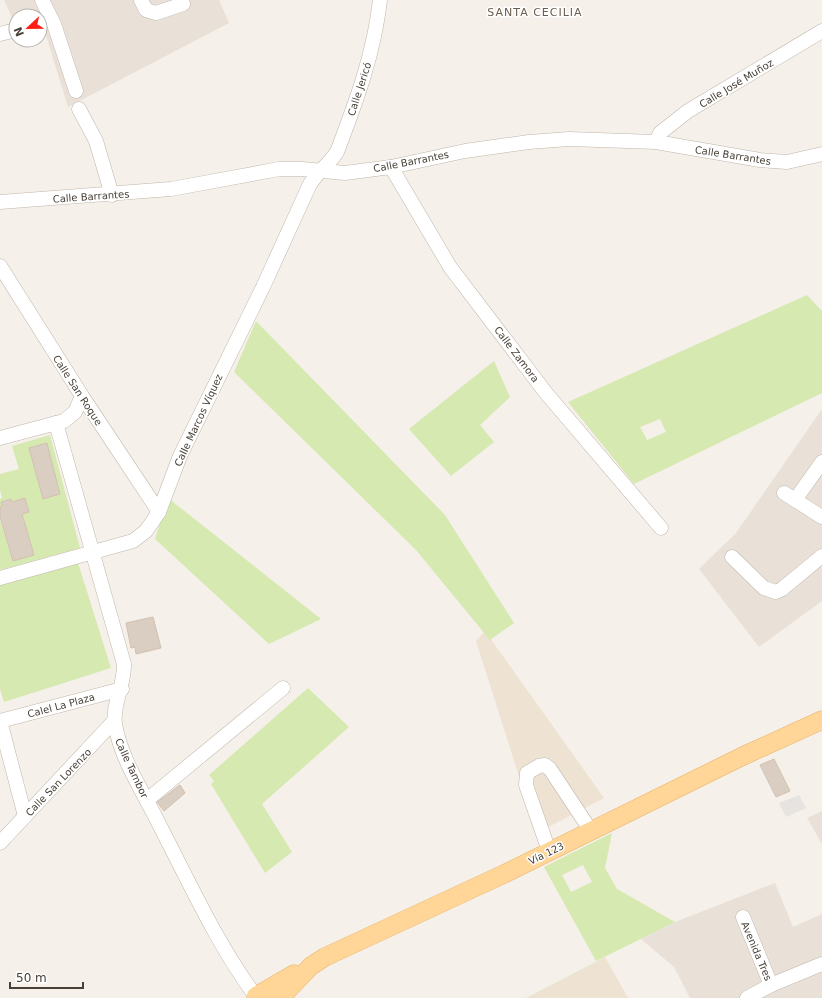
<svg xmlns="http://www.w3.org/2000/svg" width="822" height="998" font-family="'DejaVu Sans',sans-serif">
<style>
.residential{fill:#e9e1d7}
.education{fill:#eee3d2}
.green{fill:#d6e9b1;fill-rule:evenodd}
.parking{fill:#e6e3e0}
.building{fill:#dacdc1;stroke:#d2c1b1}
.lines{fill:none;stroke-linecap:round;stroke-linejoin:round}
.minor-casing{stroke:#c0b6ab;stroke-width:15}
.major-casing{stroke:#e6b165;stroke-width:19}
.minor{stroke:#fff;stroke-width:14}
.major{stroke:#ffd697;stroke-width:18}
.labels{text-anchor:middle;stroke-width:3;stroke-linejoin:round;paint-order:stroke}
.street-label{font-size:10px;fill:#484037;stroke:#fff}
.neighbourhood-label{font-size:11px;letter-spacing:1px;fill:#6b5c4e;stroke:#fff}
</style>
<rect width="100%" height="100%" fill="#f5f0e9"/>
<g class="residential">
<path d="M 4,0 L 219,0 L 229,23 L 68,107 L 40,16 L 16,16 L 16,26 Z"/>
<path d="M 822,409 L 822,601 L 759,647 L 699,569 L 736,533 Z"/>
<path d="M 822,811 L 822,844 L 807,818 Z"/>
<path d="M 775,883 L 793,927 L 822,914 L 822,998 L 690,998 L 674,967 L 641,939 L 675,922 Z"/>
</g>
<g class="education">
<path d="M 485,631 L 604,798 L 537,833 L 476,641 Z"/>
<path d="M 605,957 L 628,998 L 526,998 Z"/>
</g>
<g class="green">
<path d="M 807,295 L 822,311 L 822,393 L 634,484 L 568,402 ZM 660,419 L 666,432 L 647,440 L 640,427 Z"/>
<path d="M 256,321 L 445,515 L 514,623 L 490,640 L 416,550 L 234,372 Z"/>
<path d="M 494,361 L 510,397 L 480,425 L 494,442 L 451,476 L 409,429 Z"/>
<path d="M 50,435 L 80,548 L 0,570 L 0,520 L 13,561 L 34,555 L 22,514 L 29,511 L 25,498 L 12,502 L 11,499 L 2,502 L 2,506 L 0,507 L 0,499 L 2,498 L 0,490 L 0,474 L 19,469 L 12,446 Z"/>
<path d="M 168,498 L 321,619 L 269,644 L 155,539 Z"/>
<path d="M 78,563 L 111,668 L 4,702 L 0,689 L 0,585 Z"/>
<path d="M 308,688 L 349,727 L 262,804 L 292,852 L 265,873 L 211,784 L 214,781 L 209,775 Z"/>
<path d="M 612,833 L 605,868 L 617,889 L 675,922 L 596,961 L 544,867 ZM 583,865 L 592,882 L 571,892 L 562,875 Z"/>
</g>
<path class="parking" d="M 799,795 L 806,808 L 786,817 L 779,803 Z"/>
<g class="building">
<path d="M 47,443 L 60,494 L 43,499 L 29,448 Z"/>
<path d="M 25,498 L 29,512 L 22,514 L 34,555 L 13,561 L 0,517 L 0,507 L 2,506 L 1,502 L 11,499 L 12,502 Z"/>
<path d="M 153,617 L 161,648 L 136,654 L 135,647 L 131,648 L 126,623 Z"/>
<path d="M 774,759 L 790,791 L 776,797 L 760,765 Z"/>
<path d="M 180,785 L 185,793 L 164,811 L 157,802 Z"/>
</g>
<g class="lines">
<defs>
<g id="minor">
<path d="M 42,0 L 54,24 L 76,91"/>
<path d="M 141,0 L 146,10 L 156,13 L 183,4"/>
<path d="M 0,34 L 16,30"/>
<path d="M 79,109 L 96,141 L 112,195"/>
<path d="M 656,142 L 660,133 L 688,111 L 822,31"/>
<path d="M 391,167 L 450,267 L 546,393 L 661,528"/>
<path d="M 0,202 L 171,189 L 279,169 L 302,169 L 345,173 L 391,167 L 465,151 L 529,142 L 569,139 L 656,142 L 760,160 L 787,162 L 822,154"/>
<path d="M 0,266 L 82,396 L 159,512"/>
<path d="M 56,423 L 124,664 C 125,684 112,705 115,724 C 121,760 144,793 160,826 C 190,884 218,946 257,998"/>
<path d="M 0,438 L 64,421 L 75,412 L 82,396"/>
<path d="M 784,493 L 822,517"/>
<path d="M 795,500 L 822,462"/>
<path d="M 732,557 L 764,588 L 776,592 L 782,589 L 822,556"/>
<path d="M 0,578 L 133,541 L 146,531 L 159,512 L 180,456 L 263,287 L 310,184 C 318,172 329,164 337,152 C 356,102 374,54 380,0"/>
<path d="M 0,721 L 122,689"/>
<path d="M 0,721 L 25,816"/>
<path d="M 147,800 L 283,688"/>
<path d="M 0,843 L 114,721"/>
<path d="M 549,851 L 526,785 L 527,773 L 539,766 L 545,765 L 550,769 L 591,831"/>
<path d="M 743,917 L 771,985"/>
<path d="M 747,998 L 771,985 L 822,964"/>
</g>
<g id="major">
<path d="M 256,996 L 294,974"/>
<path d="M 280,998 L 311,966 L 325,957 L 504,874 L 743,756 L 822,720"/>
</g>
</defs>
<use href="#minor" class="minor-casing"/>
<use href="#major" class="major-casing"/>
<use href="#minor" class="minor"/>
<use href="#major" class="major"/>
</g>
<g class="labels">
<g class="street-label">
<text transform="translate(736 83) rotate(-31)" y="4">Calle José Muñoz</text>
<text transform="translate(359 89) rotate(-72)" y="4">Calle Jericó</text>
<text transform="translate(733 155) rotate(9)" y="4">Calle Barrantes</text>
<text transform="translate(411 161) rotate(-11)" y="4">Calle Barrantes</text>
<text transform="translate(91 196) rotate(-4)" y="4">Calle Barrantes</text>
<text transform="translate(517 354) rotate(53)" y="4">Calle Zamora</text>
<text transform="translate(78 390) rotate(57)" y="4">Calle San Roque</text>
<text transform="translate(198 420) rotate(-65)" y="4">Calle Marcos Víquez</text>
<text transform="translate(61 705) rotate(-15)" y="4">Calel La Plaza</text>
<text transform="translate(132 768) rotate(65)" y="4">Calle Tambor</text>
<text transform="translate(58 782) rotate(-46)" y="4">Calle San Lorenzo</text>
<text transform="translate(546 853) rotate(-26)" y="4">Vía 123</text>
<text transform="translate(757 951) rotate(67)" y="4">Avenida Tres</text>
</g>
<g class="neighbourhood-label">
<text x="535" y="16">SANTA CECILIA</text>
</g>
</g>
<g transform="translate(28 28) rotate(248)"><circle r="19" fill="#ffffff" stroke="#b6b3af"/>
<path d="M0-3L7 15L0 10L-7 15Z" fill="#fe2016"/>
<text y="-6" font-size="11" font-weight="bold" text-anchor="middle" fill="#484037">N</text>
</g>
<path d="M10 982v6h73v-6" fill="none" stroke="#484037" stroke-width="2"/>
<text x="16" y="982" font-size="12" fill="#484037" stroke="#ffffff" stroke-width="3" paint-order="stroke">50 m</text>
</svg>
